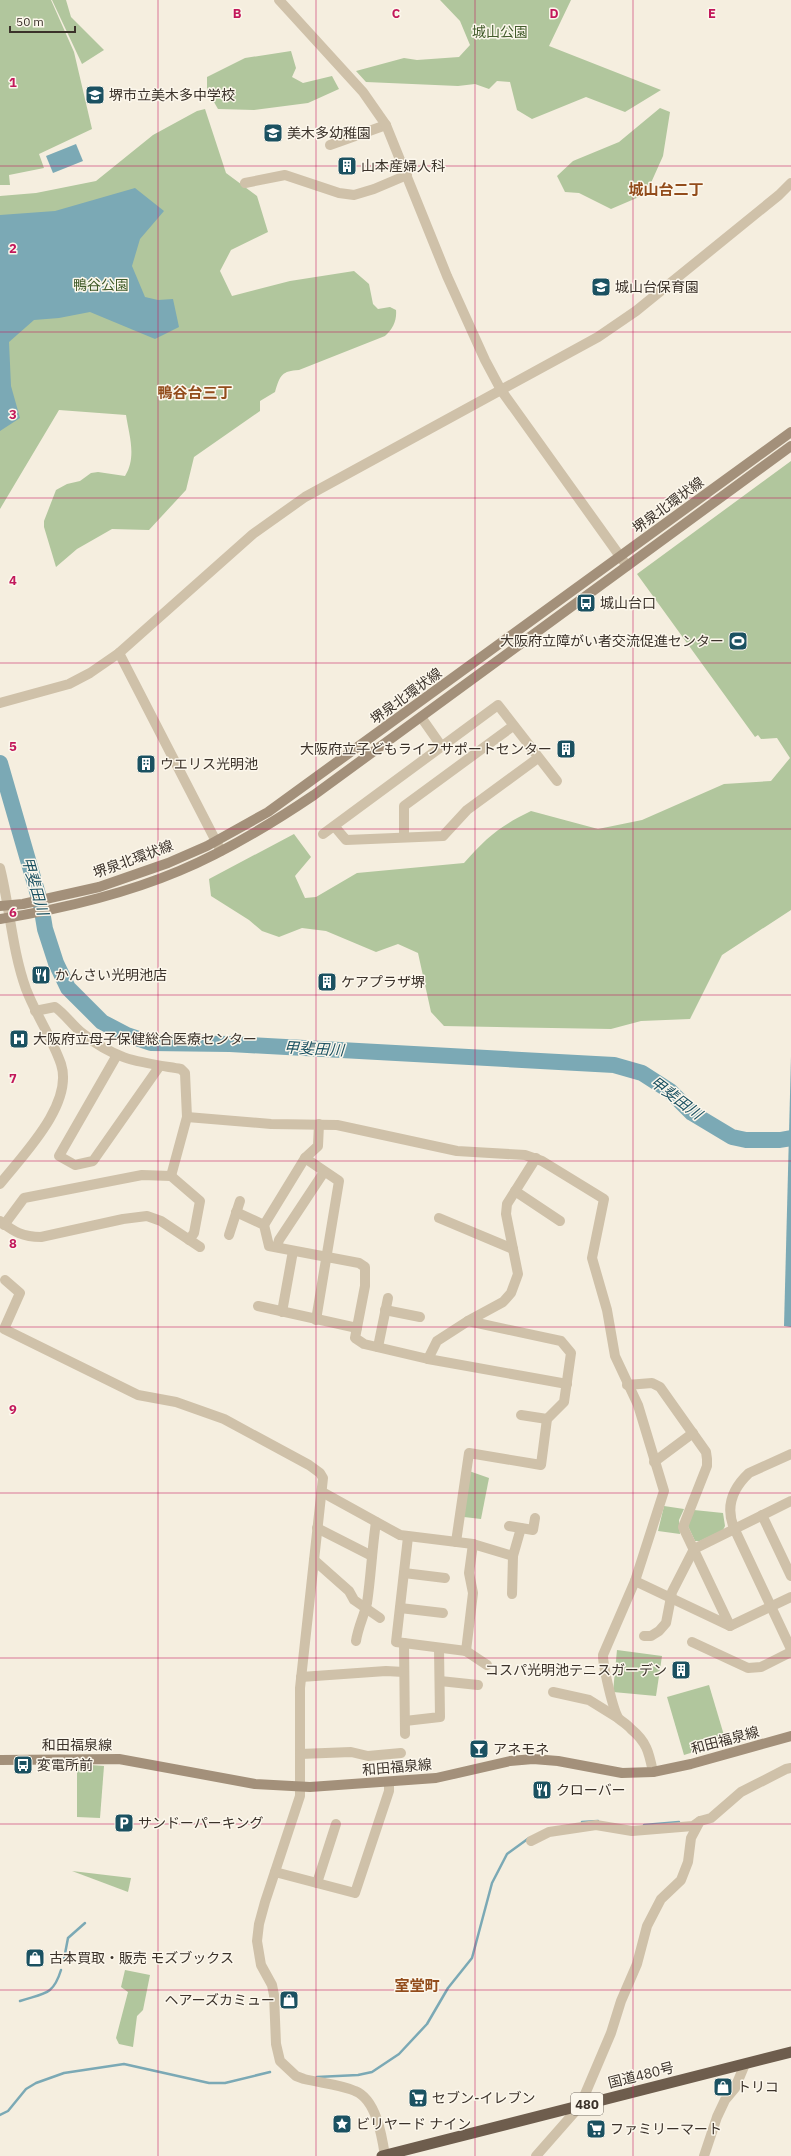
<svg xmlns="http://www.w3.org/2000/svg" width="791" height="2156" font-family="'IBM Plex Sans','Noto Sans JP',sans-serif">
<style>
.green{fill:#b1c69d}
.water{fill:#7ba9b5}
.lines{fill:none;stroke-linecap:round;stroke-linejoin:round}
.stream{stroke:#7ba9b5;stroke-width:2.5}
.river{stroke:#7ba9b5;stroke-width:16}
.minor{stroke:#cfc1a9;stroke-width:10}
.tertiary{stroke:#cfc1a9;stroke-width:10}
.secondary{stroke:#a3907a;stroke-width:10}
.trunk{stroke:#6e5d4d;stroke-width:11}
.grid{fill:none;stroke:#c2185b;stroke-width:1;stroke-opacity:0.55}
.labels{text-anchor:middle;stroke-width:3;stroke-linejoin:round;paint-order:stroke}
.shield{fill:#fcf7ec;stroke:#756d64;stroke-width:1}
.shield-label{font-size:13px;font-weight:bold;fill:#3b322a}
.park-label{font-size:14px;fill:#425c2b;stroke:#fcf7ec}
.poi-label{font-size:14px;fill:#3b322a;stroke:#fcf7ec;text-anchor:start}
.street-label{font-size:14px;fill:#3b322a;stroke:#fcf7ec}
.neighbourhood-label{font-size:15px;font-weight:bold;fill:#924c1b;stroke:#fcf7ec}
.water-label{font-size:15px;font-style:italic;fill:#1b5161;stroke:#fcf7ec}
.grid-label{font-size:13px;text-anchor:middle;font-weight:bold;fill:#c2185b;stroke:#fcf7ec;stroke-width:3;stroke-linejoin:round;paint-order:stroke}
</style>
<rect width="100%" height="100%" fill="#f5eedf"/>
<g class="green">
<path d="M 0,0 L 51,0 L 74,52 L 92,129 L 39,154 L 44,168 L 9,175 L 10,185 L 0,185 Z"/>
<path d="M 52,0 L 66,0 L 71,17 L 104,50 L 82,64 Z"/>
<path d="M 440,0 L 571,0 L 549,46 L 661,90 L 625,112 L 586,97 L 532,119 L 517,110 L 510,82 L 497,81 L 489,89 L 475,84 L 458,86 L 366,82 L 356,71 L 404,58 L 417,60 L 459,57 L 470,45 L 460,21 Z"/>
<path d="M 291,51 L 296,68 L 292,77 L 303,83 L 332,76 L 339,89 L 308,103 L 254,110 L 218,109 L 207,90 L 207,77 L 245,58 Z"/>
<path d="M 660,108 L 670,112 L 663,156 L 646,194 L 611,209 L 579,193 L 565,192 L 557,176 L 573,161 L 619,142 Z"/>
<path d="M 205,109 L 226,173 L 257,196 L 268,232 L 231,250 L 220,271 L 232,296 L 290,281 L 354,271 L 369,284 L 373,304 L 378,309 L 390,307 L 396,310 C 397,320 393,329 385,336 L 299,370 C 282,371 280,375 275,392 L 260,401 L 260,411 L 194,457 L 186,490 L 149,530 L 112,529 L 77,549 L 56,567 L 44,527 L 44,521 L 56,490 L 67,484 L 80,481 L 91,473 L 98,472 L 125,476 C 137,457 129,435 126,415 L 59,410 L 0,509 L 0,196 L 36,193 L 96,181 L 153,135 L 197,111 Z"/>
<path d="M 791,461 L 791,910 L 722,955 L 690,1019 L 641,1021 L 611,1029 L 444,1026 L 431,1012 L 418,953 L 398,944 L 376,952 L 326,931 L 302,928 L 279,937 L 262,931 L 249,920 L 211,896 L 209,879 L 294,834 L 311,857 L 295,876 L 305,898 L 316,897 L 357,873 L 464,863 C 487,837 500,826 531,811 L 598,829 L 642,820 L 724,784 L 771,781 L 790,758 L 777,738 L 761,739 L 758,735 L 755,737 L 637,574 Z"/>
<path d="M 469,1471 L 489,1478 L 481,1519 L 464,1517 Z"/>
<path d="M 664,1506 L 684,1509 L 679,1520 L 680,1534 L 658,1531 Z"/>
<path d="M 694,1510 L 723,1513 L 725,1526 L 723,1530 L 700,1541 L 695,1541 L 688,1526 Z"/>
<path d="M 617,1650 L 662,1656 L 656,1696 L 613,1692 Z"/>
<path d="M 709,1685 L 726,1742 L 684,1755 L 667,1697 Z"/>
<path d="M 77,1764 L 104,1766 L 100,1818 L 77,1817 Z"/>
<path d="M 72,1871 L 131,1878 L 128,1892 Z"/>
<path d="M 125,1970 L 150,1975 L 143,2010 L 137,2016 L 133,2047 L 119,2044 L 116,2038 L 128,1992 L 121,1987 Z"/>
</g>
<g class="water">
<path d="M 76,144 L 83,161 L 53,173 L 46,156 Z"/>
<path d="M 135,188 L 164,211 L 140,239 L 132,266 L 145,297 L 158,300 L 173,299 L 179,327 L 155,339 L 90,312 L 59,318 L 34,320 L 9,342 L 11,386 L 20,418 L 0,431 L 0,215 L 55,211 Z"/>
<path d="M 791,1056 L 791,1327 L 784,1326 Z"/>
</g>
<g class="lines">
<g class="stream">
<path d="M 582,1822 L 598,1821"/>
<path d="M 644,1825 L 679,1822"/>
<path d="M 64,1959 L 68,1938 L 85,1923"/>
<path d="M 20,2001 C 44,1993 53,1996 61,1970"/>
<path d="M 317,2077 L 358,2075 L 372,2072 L 399,2054 L 427,2024 L 448,1988 L 472,1958 L 492,1883 L 507,1854 L 529,1838"/>
<path d="M 0,2115 L 8,2111 L 26,2089 L 36,2083 L 64,2073 L 124,2064 L 209,2083 L 225,2083 L 270,2072"/>
</g>
<path class="river" d="M 0,763 L 41,905 L 45,929 L 56,963 L 68,988 L 102,1022 L 127,1035 L 151,1043 L 230,1044 L 614,1065 L 642,1073 L 670,1091 L 692,1113 L 732,1137 L 746,1140 L 780,1140 L 791,1138"/>
<g class="minor">
<path d="M 330,145 L 386,125"/>
<path d="M 245,183 L 285,175 L 339,193 L 354,195 L 374,189 L 407,175"/>
<path d="M 421,717 L 442,747"/>
<path d="M 335,827 L 346,840 L 443,836 L 467,810 L 538,758"/>
<path d="M 323,834 L 498,705 L 557,781"/>
<path d="M 404,837 L 404,806 L 513,726"/>
<path d="M 35,1011 L 55,1007 C 65,1014 72,1025 82,1033 C 117,1061 139,1062 181,1069 L 185,1073 L 187,1117 L 171,1176"/>
<path d="M 117,1055 L 59,1156 L 75,1165 L 93,1161 L 159,1067"/>
<path d="M 187,1117 L 271,1124 L 337,1125 L 457,1151 L 525,1155 L 542,1161 L 604,1199 L 592,1258 L 607,1310 L 615,1356 L 638,1405 L 664,1491 L 635,1581 L 603,1655 C 603,1666 613,1711 619,1719 C 623,1722 628,1725 631,1729 C 647,1742 649,1753 653,1772"/>
<path d="M 305,1158 L 339,1181 L 316,1320"/>
<path d="M 515,1191 L 560,1221"/>
<path d="M 236,1212 L 264,1225 L 269,1246 L 359,1263 L 365,1267 L 365,1286 L 355,1338 L 364,1344 L 428,1359 L 567,1384"/>
<path d="M 439,1218 L 513,1249"/>
<path d="M 0,1221 C 14,1232 23,1237 41,1237 L 123,1219 L 147,1216 L 161,1221 L 200,1247"/>
<path d="M 4,1225 L 24,1198 L 142,1175 L 171,1176 L 200,1201 L 194,1233 L 189,1240"/>
<path d="M 264,1225 L 305,1158 L 318,1146 L 319,1124"/>
<path d="M 229,1235 L 240,1201"/>
<path d="M 277,1247 L 279,1240 L 324,1172"/>
<path d="M 5,1280 L 20,1293 L 4,1329 L 138,1395 L 176,1402 L 224,1419 L 309,1465 L 320,1473 L 323,1478 L 300,1688 L 300,1796 L 265,1902 L 259,1924 L 257,1941 L 261,1965 L 272,1985 L 274,1995 L 276,2044 L 280,2061 L 296,2076 L 304,2079 C 320,2083 339,2084 355,2091 C 376,2099 382,2136 385,2156"/>
<path d="M 258,1306 L 357,1328"/>
<path d="M 385,1310 L 420,1317"/>
<path d="M 282,1312 L 293,1251"/>
<path d="M 378,1347 L 388,1298"/>
<path d="M 428,1359 L 437,1341 L 468,1321 L 503,1302 L 511,1293 L 518,1274 L 506,1214 L 507,1204 L 536,1158"/>
<path d="M 627,1385 L 652,1383 L 660,1387 L 706,1452 L 707,1459 L 707,1466 L 683,1527 L 730,1626 L 635,1581"/>
<path d="M 521,1415 L 547,1419"/>
<path d="M 791,1454 L 749,1473 C 733,1488 725,1506 734,1528 L 791,1649"/>
<path d="M 654,1462 L 693,1433"/>
<path d="M 322,1492 L 400,1535 L 473,1544 L 513,1556"/>
<path d="M 762,1515 L 791,1576"/>
<path d="M 509,1526 L 533,1530 L 535,1518"/>
<path d="M 317,1528 L 372,1556"/>
<path d="M 408,1537 L 396,1642 L 466,1651 L 473,1593 L 469,1573 L 473,1544"/>
<path d="M 456,1542 L 469,1453 L 541,1465 L 547,1419 L 564,1402 L 571,1353 L 561,1341 L 468,1321"/>
<path d="M 314,1560 L 349,1591 L 354,1600 L 380,1618"/>
<path d="M 404,1573 L 445,1578"/>
<path d="M 512,1594 L 513,1556 L 521,1528"/>
<path d="M 400,1608 L 443,1613"/>
<path d="M 730,1626 L 791,1597"/>
<path d="M 644,1636 L 651,1636 L 659,1631 L 666,1623 L 672,1592 L 694,1549 L 791,1501"/>
<path d="M 356,1641 C 358,1627 364,1616 367,1603 C 371,1576 372,1549 376,1522"/>
<path d="M 692,1642 L 748,1668 L 761,1667 L 791,1652"/>
<path d="M 404,1643 L 405,1734"/>
<path d="M 466,1651 L 487,1665"/>
<path d="M 301,1677 L 386,1671 L 404,1672"/>
<path d="M 440,1681 L 478,1685"/>
<path d="M 553,1692 L 589,1700 L 618,1718"/>
<path d="M 405,1721 L 440,1717 L 439,1648"/>
<path d="M 300,1754 L 351,1752 L 368,1756 L 401,1753"/>
<path d="M 531,1841 L 549,1832 L 596,1825 L 632,1831 L 693,1826 L 700,1821"/>
<path d="M 275,1872 L 355,1893 L 389,1791 L 389,1782"/>
<path d="M 317,1883 L 336,1824"/>
<path d="M 536,2156 L 580,2106 L 611,2033 L 621,2001 L 637,1964 L 647,1926 L 661,1899 L 681,1880 L 688,1862 L 691,1838 L 700,1821 L 711,1818 L 741,1792 L 786,1769 L 791,1768"/>
<path d="M 704,2156 L 717,2117 L 725,2100 L 735,2088 L 745,2064"/>
</g>
<g class="tertiary">
<path d="M 279,0 L 363,92 L 386,125 L 447,276 L 485,360 L 501,390 L 627,566"/>
<path d="M 119,653 L 221,851"/>
<path d="M 0,703 L 69,684 L 90,673 L 119,653 L 253,534 L 305,497 L 598,337 L 636,311 L 779,195 L 791,183"/>
<path d="M 0,868 C 10,908 12,950 26,989 C 36,1015 52,1038 61,1064 C 74,1104 23,1155 0,1184"/>
</g>
<g class="secondary">
<path d="M 0,906 L 23,904 L 99,887 L 168,863 L 207,846 L 268,812 L 791,432"/>
<path d="M 0,919 C 61,909 122,895 179,871 C 227,851 271,824 314,795 L 791,446"/>
<path d="M 0,1760 L 119,1759 L 255,1784 L 310,1787 L 436,1778 L 510,1761 L 533,1759 L 558,1761 L 622,1773 L 653,1772 L 691,1764 L 791,1736"/>
</g>
<path class="trunk" d="M 382,2156 L 791,2052"/>
</g>
<path class="grid" d="M 158,0 L 158,2156M 316,0 L 316,2156M 475,0 L 475,2156M 633,0 L 633,2156M 0,166 L 791,166M 0,332 L 791,332M 0,498 L 791,498M 0,663 L 791,663M 0,829 L 791,829M 0,995 L 791,995M 0,1161 L 791,1161M 0,1327 L 791,1327M 0,1493 L 791,1493M 0,1658 L 791,1658M 0,1824 L 791,1824M 0,1990 L 791,1990"/>
<defs>
<symbol id="school-square" viewBox="-11 -11 22 22"><rect x="-9" y="-9" width="18" height="18" rx="4" fill="#1b5161" stroke="#fcf7ec"/><path d="M0-5L7-2L0 1L-7-2ZM-4 1L0 2.5L4 1V4Q0 6-4 4Z" fill="#fff"/></symbol>
<symbol id="building-square" viewBox="-11 -11 22 22"><rect x="-9" y="-9" width="18" height="18" rx="4" fill="#1b5161" stroke="#fcf7ec"/><path d="M-4-6H4V6H1V3H-1V6H-4ZM-2.5-4.3h1.7v1.8h-1.7ZM.8-4.3h1.7v1.8H.8ZM-2.5-1h1.7V.8h-1.7ZM.8-1h1.7V.8H.8Z" fill="#fff"/></symbol>
<symbol id="bus-square" viewBox="-11 -11 22 22"><rect x="-9" y="-9" width="18" height="18" rx="4" fill="#1b5161" stroke="#fcf7ec"/><path d="M-5-6H5V4H4V6H2V4H-2V6H-4V4H-5ZM-3.5-4V0h7V-4ZM-3.5 1.2v1.5H-2V1.2ZM2 1.2v1.5H3.5V1.2Z" fill="#fff"/></symbol>
<symbol id="stadium-square" viewBox="-11 -11 22 22"><rect x="-9" y="-9" width="18" height="18" rx="4" fill="#1b5161" stroke="#fcf7ec"/><path d="M0-5a6.5 5 0 1 0 0 10a6.5 5 0 1 0 0-10ZM-3.5-1.8h7v3.6h-7Z" fill="#fff"/></symbol>
<symbol id="restaurant-square" viewBox="-11 -11 22 22"><rect x="-9" y="-9" width="18" height="18" rx="4" fill="#1b5161" stroke="#fcf7ec"/><path d="M-5-6h1v4h1v-4h1v4h1v-4h1v5L-1.5 .5V6h-2V.5L-5-1ZM5-6V6H3V1.5H1.5Q1.5-4 5-6Z" fill="#fff"/></symbol>
<symbol id="hospital-square" viewBox="-11 -11 22 22"><rect x="-9" y="-9" width="18" height="18" rx="4" fill="#1b5161" stroke="#fcf7ec"/><path d="M-5-5h3v3.5h4V-5h3V5h-3V1.5h-4V5h-3Z" fill="#fff"/></symbol>
<symbol id="bar-square" viewBox="-11 -11 22 22"><rect x="-9" y="-9" width="18" height="18" rx="4" fill="#1b5161" stroke="#fcf7ec"/><path d="M-6-5H6L.8 .8V4.5H3.5V6h-7V4.5H-.8V.8Z" fill="#fff"/></symbol>
<symbol id="parking-square" viewBox="-11 -11 22 22"><rect x="-9" y="-9" width="18" height="18" rx="4" fill="#1b5161" stroke="#fcf7ec"/><path d="M-3.5-5.5H1a3.5 3.5 0 0 1 0 7H-1V5.5H-3.5ZM-1-3.4V-.6H.8a1.4 1.4 0 0 0 0-2.8Z" fill="#fff"/></symbol>
<symbol id="shop-square" viewBox="-11 -11 22 22"><rect x="-9" y="-9" width="18" height="18" rx="4" fill="#1b5161" stroke="#fcf7ec"/><path d="M-5-2.5h2.3a2.7 3.5 0 0 1 5.4 0H5L5.5 6h-11ZM-1.5-2.5h3a1.5 2.3 0 0 0-3 0Z" fill="#fff"/></symbol>
<symbol id="supermarket-square" viewBox="-11 -11 22 22"><rect x="-9" y="-9" width="18" height="18" rx="4" fill="#1b5161" stroke="#fcf7ec"/><path d="M-6-5.5h2.5l.6 2H6L4.5 2H-2.5L-4.4-4H-6ZM-1.5 3.2a1.3 1.3 0 1 0 .1 0ZM3 3.2a1.3 1.3 0 1 0 .1 0Z" fill="#fff"/></symbol>
<symbol id="sight-square" viewBox="-11 -11 22 22"><rect x="-9" y="-9" width="18" height="18" rx="4" fill="#1b5161" stroke="#fcf7ec"/><path d="M0-6L1.8-2.2L6-1.7L2.9 1.2L3.7 5.4L0 3.3L-3.7 5.4L-2.9 1.2L-6-1.7L-1.8-2.2Z" fill="#fff"/></symbol>
</defs>
<g fill-rule="evenodd">
<use href="#school-square" x="84" y="84" width="22" height="22"/>
<use href="#school-square" x="262" y="122" width="22" height="22"/>
<use href="#building-square" x="336" y="155" width="22" height="22"/>
<use href="#school-square" x="590" y="276" width="22" height="22"/>
<use href="#bus-square" x="575" y="592" width="22" height="22"/>
<use href="#stadium-square" x="727" y="630" width="22" height="22"/>
<use href="#building-square" x="555" y="738" width="22" height="22"/>
<use href="#building-square" x="135" y="753" width="22" height="22"/>
<use href="#restaurant-square" x="30" y="964" width="22" height="22"/>
<use href="#building-square" x="316" y="971" width="22" height="22"/>
<use href="#hospital-square" x="8" y="1028" width="22" height="22"/>
<use href="#building-square" x="670" y="1659" width="22" height="22"/>
<use href="#bar-square" x="468" y="1738" width="22" height="22"/>
<use href="#bus-square" x="12" y="1754" width="22" height="22"/>
<use href="#restaurant-square" x="531" y="1779" width="22" height="22"/>
<use href="#parking-square" x="113" y="1812" width="22" height="22"/>
<use href="#shop-square" x="24" y="1947" width="22" height="22"/>
<use href="#shop-square" x="278" y="1989" width="22" height="22"/>
<use href="#shop-square" x="712" y="2076" width="22" height="22"/>
<use href="#supermarket-square" x="407" y="2087" width="22" height="22"/>
<use href="#sight-square" x="331" y="2113" width="22" height="22"/>
<use href="#supermarket-square" x="585" y="2118" width="22" height="22"/>
</g>
<g class="labels">
<rect class="shield" x="571" y="2093" width="32" height="22" rx="3"/>
<g class="shield-label">
<text x="587" y="2109">480</text>
</g>
<g class="park-label">
<text x="500" y="37">城山公園</text>
<text x="101" y="290">鴨谷公園</text>
</g>
<g class="poi-label">
<text x="109" y="100">堺市立美木多中学校</text>
<text x="287" y="138">美木多幼稚園</text>
<text x="361" y="171">山本産婦人科</text>
<text x="615" y="292">城山台保育園</text>
<text x="600" y="608">城山台口</text>
<text x="724" y="646" text-anchor="end">大阪府立障がい者交流促進センター</text>
<text x="552" y="754" text-anchor="end">大阪府立子どもライフサポートセンター</text>
<text x="160" y="769">ウエリス光明池</text>
<text x="55" y="980">かんさい光明池店</text>
<text x="341" y="987">ケアプラザ堺</text>
<text x="33" y="1044">大阪府立母子保健総合医療センター</text>
<text x="667" y="1675" text-anchor="end">コスパ光明池テニスガーデン</text>
<text x="493" y="1754">アネモネ</text>
<text x="37" y="1770">変電所前</text>
<text x="556" y="1795">クローバー</text>
<text x="138" y="1828">サンドーパーキング</text>
<text x="49" y="1963">古本買取・販売 モズブックス</text>
<text x="275" y="2005" text-anchor="end">ヘアーズカミュー</text>
<text x="737" y="2092">トリコ</text>
<text x="432" y="2103">セブン-イレブン</text>
<text x="356" y="2129">ビリヤード ナイン</text>
<text x="610" y="2134">ファミリーマート</text>
</g>
<g class="street-label">
<text transform="translate(668 505) rotate(-36)" y="5">堺泉北環状線</text>
<text transform="translate(406 696) rotate(-36)" y="5">堺泉北環状線</text>
<text transform="translate(133 859) rotate(-20)" y="5">堺泉北環状線</text>
<text transform="translate(725 1740) rotate(-15)" y="5">和田福泉線</text>
<text x="77" y="1750">和田福泉線</text>
<text transform="translate(397 1767) rotate(-5)" y="5">和田福泉線</text>
<text transform="translate(641 2075) rotate(-14)" y="5">国道480号</text>
</g>
<g class="neighbourhood-label">
<text x="666" y="195">城山台二丁</text>
<text x="195" y="398">鴨谷台三丁</text>
<text x="417" y="1991">室堂町</text>
</g>
<g class="water-label">
<text transform="translate(35 886) rotate(74)" y="5">甲斐田川</text>
<text transform="translate(314 1049) rotate(3)" y="5">甲斐田川</text>
<text transform="translate(676 1098) rotate(37)" y="5">甲斐田川</text>
</g>
</g>
<g class="grid-label">
<text x="237" y="18">B</text>
<text x="396" y="18">C</text>
<text x="554" y="18">D</text>
<text x="712" y="18">E</text>
<text x="13" y="87">1</text>
<text x="13" y="253">2</text>
<text x="13" y="419">3</text>
<text x="13" y="585">4</text>
<text x="13" y="751">5</text>
<text x="13" y="917">6</text>
<text x="13" y="1083">7</text>
<text x="13" y="1248">8</text>
<text x="13" y="1414">9</text>
</g>
<path d="M10 26v6h65v-6" fill="none" stroke="#3b322a" stroke-width="2"/>
<text x="16" y="26" font-size="12" fill="#3b322a" stroke="#fcf7ec" stroke-width="3" paint-order="stroke">50 m</text>
</svg>
